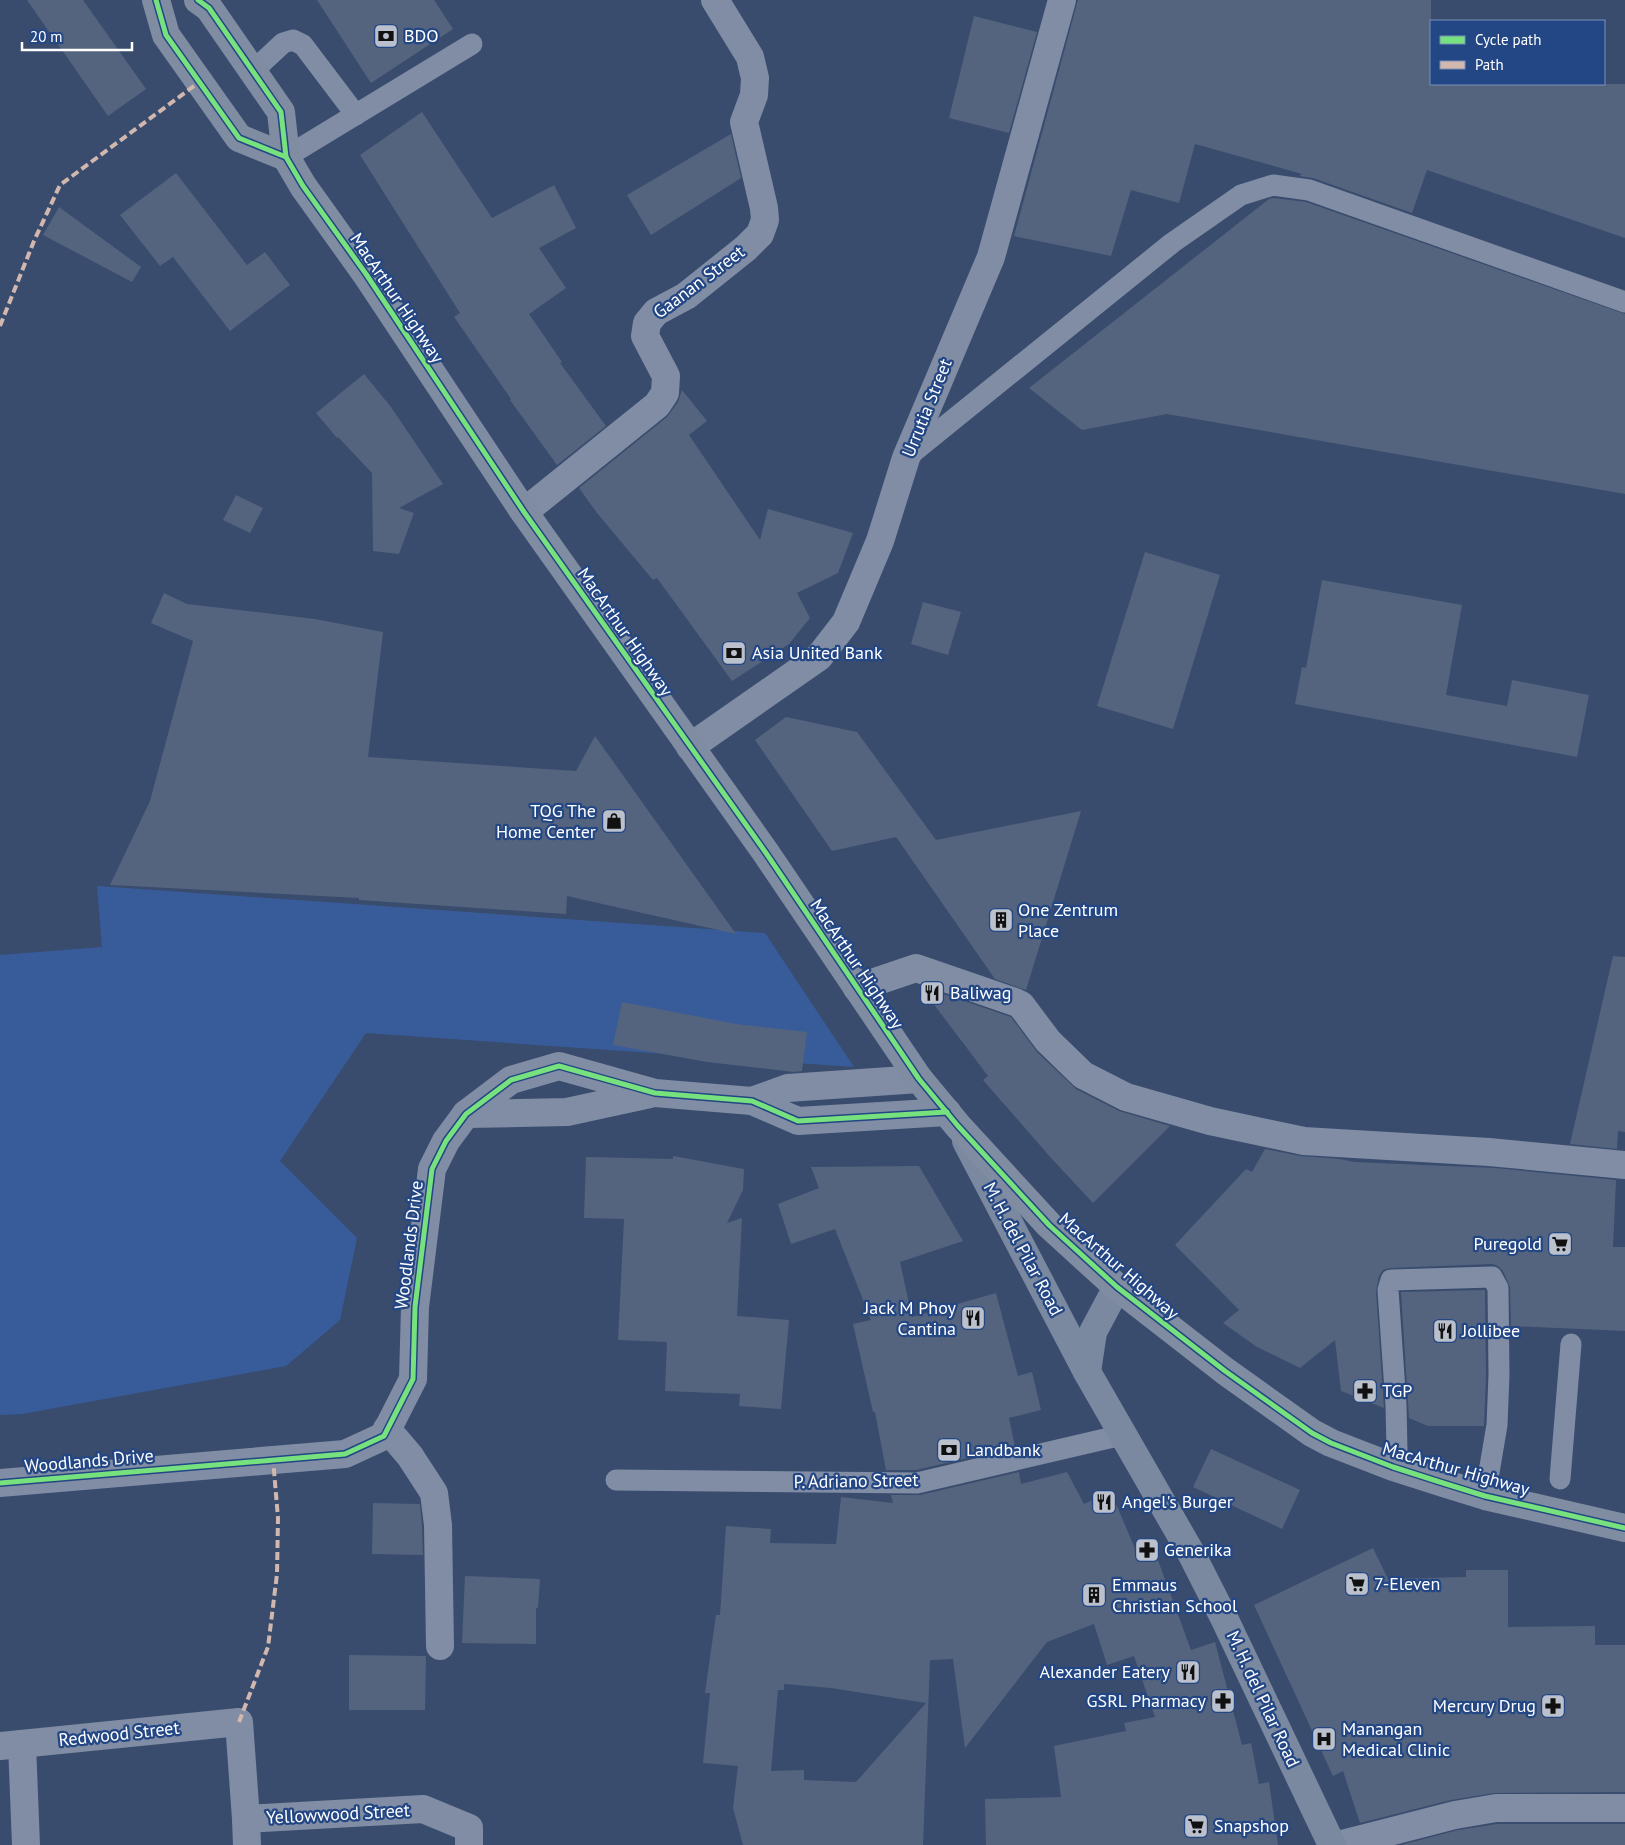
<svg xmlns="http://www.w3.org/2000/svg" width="1625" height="1845" font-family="'PT Sans',sans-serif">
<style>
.green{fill:#385c99}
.building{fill:#54647e;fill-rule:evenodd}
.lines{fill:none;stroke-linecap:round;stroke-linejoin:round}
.service{stroke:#808da4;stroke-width:21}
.minor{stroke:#808da4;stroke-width:28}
.secondary{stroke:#7a88a0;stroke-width:28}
.trunk{stroke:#7f8ca2;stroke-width:28}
.quiet{stroke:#d1b7ad;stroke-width:4;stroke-dasharray:8 4;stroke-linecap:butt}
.cycleway-casing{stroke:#234684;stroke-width:8}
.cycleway{stroke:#77e17e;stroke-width:5}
.labels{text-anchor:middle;stroke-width:4.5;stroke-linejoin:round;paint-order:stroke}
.poi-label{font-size:18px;fill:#fff;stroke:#234684;text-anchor:start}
.street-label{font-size:18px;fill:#fff;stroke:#234684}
</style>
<rect width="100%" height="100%" fill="#394c6e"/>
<path class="green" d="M 97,886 L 765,933 L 854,1067 L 366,1033 L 280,1161 L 357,1238 L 340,1320 L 286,1366 L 22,1414 L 0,1415 L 0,955 L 102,947 Z"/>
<g class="building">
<path d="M 27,0 L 83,0 L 146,89 L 108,116 Z"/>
<path d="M 317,0 L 434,0 L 453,29 L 371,83 Z"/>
<path d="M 1078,0 L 1431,0 L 1431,84 L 1625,84 L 1625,238 L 1427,170 L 1412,213 L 1313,178 L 1299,176 L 1302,174 L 1195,144 L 1179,203 L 1131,190 L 1111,256 L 1014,236 Z"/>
<path d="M 974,16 L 1037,32 L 1009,133 L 949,118 Z"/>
<path d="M 422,112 L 492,218 L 554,185 L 576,228 L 539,248 L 566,288 L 529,314 L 562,362 L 560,363 L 606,426 L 557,465 L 510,400 L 511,399 L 454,317 L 460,313 L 360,155 Z"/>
<path d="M 731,134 L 741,178 L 651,235 L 627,195 Z"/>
<path d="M 176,173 L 247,265 L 265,252 L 290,285 L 230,331 L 173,257 L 160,266 L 120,215 Z"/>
<path d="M 1274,198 L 1306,202 L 1625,314 L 1625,494 L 1167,414 L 1082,430 L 1029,388 L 1269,199 Z"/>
<path d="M 59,207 L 141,267 L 132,282 L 43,235 Z"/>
<path d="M 364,374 L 391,407 L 443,484 L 399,508 L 414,513 L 399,554 L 373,551 L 372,473 L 338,437 L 337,438 L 316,413 Z"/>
<path d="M 682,390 L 707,421 L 689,435 L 760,540 L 768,509 L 853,533 L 838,573 L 797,593 L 810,618 L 789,644 L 732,681 L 657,578 L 653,580 L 597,513 L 579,488 L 667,417 L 678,402 Z"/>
<path d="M 236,495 L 263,508 L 250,533 L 223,520 Z"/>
<path d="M 1145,552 L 1220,575 L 1173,729 L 1097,706 Z"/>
<path d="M 1322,580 L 1462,605 L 1446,695 L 1507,706 L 1512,680 L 1589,695 L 1577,757 L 1295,704 L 1302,667 L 1306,668 Z"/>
<path d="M 164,593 L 187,604 L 315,619 L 383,632 L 368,757 L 576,771 L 595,736 L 736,934 L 567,896 L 566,914 L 359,900 L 359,898 L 110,885 L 150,801 L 193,641 L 151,623 Z"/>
<path d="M 923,602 L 961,612 L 948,655 L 911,644 Z"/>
<path d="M 786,717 L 857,732 L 936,840 L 1081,811 L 1026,990 L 995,979 L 896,837 L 832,851 L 755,740 Z"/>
<path d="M 1613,956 L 1625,957 L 1625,1132 L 1618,1131 L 1617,1149 L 1570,1144 Z"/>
<path d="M 920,986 L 1011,1017 L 1037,1052 L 1076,1089 L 1119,1111 L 1170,1126 L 1093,1203 L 1052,1159 L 983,1080 L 988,1076 Z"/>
<path d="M 622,1002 L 736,1024 L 807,1032 L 802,1071 L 794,1072 L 707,1062 L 613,1045 Z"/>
<path d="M 1265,1149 L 1301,1156 L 1340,1159 L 1354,1162 L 1495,1168 L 1616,1180 L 1613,1247 L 1625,1247 L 1625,1331 L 1511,1326 L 1510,1287 L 1503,1271 L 1498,1266 L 1492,1264 L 1390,1268 L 1383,1270 L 1379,1276 L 1376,1291 L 1384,1408 L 1341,1391 L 1335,1340 L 1300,1368 L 1257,1347 L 1223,1323 L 1239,1310 L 1175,1245 L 1246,1169 L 1252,1172 Z"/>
<path d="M 673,1156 L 744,1169 L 743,1190 L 727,1223 L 742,1218 L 737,1316 L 789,1320 L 781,1409 L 739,1406 L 740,1394 L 665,1391 L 667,1342 L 618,1340 L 624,1219 L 584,1218 L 586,1157 L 673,1159 Z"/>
<path d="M 919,1166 L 963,1241 L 900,1262 L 912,1317 L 996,1293 L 1018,1376 L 1032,1372 L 1041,1410 L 1009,1418 L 1015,1447 L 916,1470 L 886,1470 L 875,1412 L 873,1412 L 853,1324 L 871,1320 L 835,1229 L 791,1244 L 778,1204 L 819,1188 L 811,1167 Z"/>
<path d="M 1485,1290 L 1486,1375 L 1484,1426 L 1428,1426 L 1409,1418 L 1401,1292 Z"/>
<path d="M 1211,1449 L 1300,1490 L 1282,1529 L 1193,1487 Z"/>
<path d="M 1019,1472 L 1021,1484 L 1067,1472 L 1084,1504 L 1111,1492 L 1136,1551 L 1152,1544 L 1191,1650 L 1215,1642 L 1242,1745 L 1251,1743 L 1259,1784 L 1269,1782 L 1278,1845 L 986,1845 L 985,1799 L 1061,1797 L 1054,1746 L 1126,1731 L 1124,1723 L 1155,1717 L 1134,1656 L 1107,1665 L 1094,1624 L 1047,1642 L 965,1748 L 953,1659 L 930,1660 L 923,1845 L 743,1845 L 733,1808 L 738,1766 L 703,1763 L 710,1693 L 705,1693 L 716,1615 L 720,1615 L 726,1526 L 771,1529 L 770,1543 L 836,1544 L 841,1497 L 893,1503 L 891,1495 L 920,1495 ZM 784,1684 L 831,1688 L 926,1703 L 856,1782 L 804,1780 L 804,1770 L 771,1771 L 778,1690 L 784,1690 Z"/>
<path d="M 373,1503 L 420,1504 L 422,1526 L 423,1555 L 372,1554 Z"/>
<path d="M 1373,1548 L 1388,1579 L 1466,1577 L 1466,1570 L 1508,1570 L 1508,1627 L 1595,1626 L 1595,1645 L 1625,1645 L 1625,1792 L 1494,1793 L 1451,1800 L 1360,1823 L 1343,1771 L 1333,1776 L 1254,1605 Z"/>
<path d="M 465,1576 L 540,1579 L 538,1608 L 536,1608 L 536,1644 L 462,1643 Z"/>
<path d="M 349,1655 L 426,1656 L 425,1710 L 349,1710 Z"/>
<path d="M 1497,1824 L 1625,1824 L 1625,1845 L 1401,1845 L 1458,1830 Z"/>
</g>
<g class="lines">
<g class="service">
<path d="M 254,70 L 283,43 L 293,40 L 303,45 L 356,115"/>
<path d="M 286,157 L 472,44"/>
<path d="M 907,457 L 1172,243 L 1241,195 L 1273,185 L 1309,190 L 1625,302"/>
<path d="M 1393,1467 L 1397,1450 L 1396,1405 L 1388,1290 L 1391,1280 L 1492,1277 L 1498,1288 L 1499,1375 L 1497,1425 L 1485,1496"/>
<path d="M 1560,1479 L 1571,1344"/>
<path d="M 616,1480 L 917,1483 L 1122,1435"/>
</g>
<g class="minor">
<path d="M 524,512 L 657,405 L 665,393 L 666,376 L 645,336 L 647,323 L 656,312 L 686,296 L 746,248 L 760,234 L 765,220 L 764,208 L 744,122 L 754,95 L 755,78 L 750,57 L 715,0"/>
<path d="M 690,747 L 819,657 L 846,622 L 880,541 L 906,458 L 991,257 L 1062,0"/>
<path d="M 857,988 L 916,968 L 1015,1002 L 1021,1005 L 1048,1041 L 1083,1075 L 1126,1097 L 1210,1121 L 1304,1141 L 1489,1152 L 1625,1165"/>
<path d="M 752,1101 L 788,1088 L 919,1079"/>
<path d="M 466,1114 L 567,1112 L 650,1094"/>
<path d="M 387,1429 L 410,1456 L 434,1493 L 438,1525 L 440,1646"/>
<path d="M 0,1483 L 345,1454 L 384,1436 L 413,1379 L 415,1307 L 432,1169 L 446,1141 L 466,1114 L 511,1080 L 559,1066 L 655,1093 L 752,1101 L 798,1121 L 947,1112"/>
<path d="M 22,1744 L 26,1845"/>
<path d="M 0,1746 L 239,1722 L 246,1819 L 247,1845"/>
<path d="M 246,1819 L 423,1809 L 469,1828 L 469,1845"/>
<path d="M 1338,1845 L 1455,1815 L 1496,1808 L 1625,1808"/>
</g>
<g class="secondary">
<path d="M 966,1141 L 1087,1372 L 1191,1553 L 1225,1620 L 1332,1845"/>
<path d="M 1087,1372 L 1093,1332 L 1117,1287"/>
</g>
<g class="trunk">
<path d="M 156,0 L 166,35 L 239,138 L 286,157"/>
<path d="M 198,0 L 209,8 L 281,112 L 286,157 L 303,186 L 366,274 L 524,512 L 766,853 L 919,1079 L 958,1126 L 1049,1225 L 1117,1287 L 1225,1371 L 1312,1433 L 1331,1443 L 1393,1467 L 1443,1483 L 1485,1496 L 1625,1528"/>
</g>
<g class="quiet">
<path d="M 0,326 L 34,241 L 60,185 L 198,83"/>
<path d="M 239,1722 L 268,1647 L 277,1574 L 278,1518 L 273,1459"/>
</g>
<defs>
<g id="cycleway">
<path d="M 156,0 L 166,35 L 239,138 L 286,157"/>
<path d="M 198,0 L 209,8 L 281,112 L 286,157 L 303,186 L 366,274 L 524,512 L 766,853 L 919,1079 L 958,1126 L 1049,1225 L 1117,1287 L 1225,1371 L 1312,1433 L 1331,1443 L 1393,1467 L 1443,1483 L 1485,1496 L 1625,1528"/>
<path d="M 0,1483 L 345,1454 L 384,1436 L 413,1379 L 415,1307 L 432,1169 L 446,1141 L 466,1114 L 511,1080 L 559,1066 L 655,1093 L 752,1101 L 798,1121 L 947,1112"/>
</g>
</defs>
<use href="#cycleway" class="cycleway-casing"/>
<use href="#cycleway" class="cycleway"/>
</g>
<defs>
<symbol id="bank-square" viewBox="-11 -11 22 22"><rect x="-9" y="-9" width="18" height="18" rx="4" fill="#bac0cc" stroke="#234684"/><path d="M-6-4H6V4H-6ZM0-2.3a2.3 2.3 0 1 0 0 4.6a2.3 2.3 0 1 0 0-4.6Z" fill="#111"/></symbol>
<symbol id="shop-square" viewBox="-11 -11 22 22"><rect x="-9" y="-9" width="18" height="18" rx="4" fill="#bac0cc" stroke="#234684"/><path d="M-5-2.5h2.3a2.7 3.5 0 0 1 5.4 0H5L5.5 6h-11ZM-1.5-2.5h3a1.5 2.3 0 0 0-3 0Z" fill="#111"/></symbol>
<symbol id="building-square" viewBox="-11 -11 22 22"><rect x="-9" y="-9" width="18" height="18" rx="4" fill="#bac0cc" stroke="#234684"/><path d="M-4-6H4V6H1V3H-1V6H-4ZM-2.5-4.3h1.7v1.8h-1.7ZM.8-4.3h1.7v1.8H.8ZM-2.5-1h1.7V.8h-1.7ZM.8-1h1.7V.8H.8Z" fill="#111"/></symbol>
<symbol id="restaurant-square" viewBox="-11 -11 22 22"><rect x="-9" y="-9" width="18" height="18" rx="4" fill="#bac0cc" stroke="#234684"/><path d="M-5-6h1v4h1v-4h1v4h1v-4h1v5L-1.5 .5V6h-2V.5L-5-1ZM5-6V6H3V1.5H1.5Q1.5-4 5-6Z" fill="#111"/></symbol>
<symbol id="supermarket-square" viewBox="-11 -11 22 22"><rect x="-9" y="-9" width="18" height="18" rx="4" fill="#bac0cc" stroke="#234684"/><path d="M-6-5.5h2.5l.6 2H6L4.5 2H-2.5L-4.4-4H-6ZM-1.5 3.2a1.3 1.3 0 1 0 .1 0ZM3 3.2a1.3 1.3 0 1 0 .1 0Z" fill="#111"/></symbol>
<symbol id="pharmacy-square" viewBox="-11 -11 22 22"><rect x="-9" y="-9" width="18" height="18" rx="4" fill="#bac0cc" stroke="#234684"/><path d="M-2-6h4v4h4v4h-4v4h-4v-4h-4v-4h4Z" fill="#111"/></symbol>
<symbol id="hospital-square" viewBox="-11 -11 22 22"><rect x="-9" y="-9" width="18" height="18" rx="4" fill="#bac0cc" stroke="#234684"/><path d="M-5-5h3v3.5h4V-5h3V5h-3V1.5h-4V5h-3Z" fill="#111"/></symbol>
</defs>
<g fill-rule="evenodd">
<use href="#bank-square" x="372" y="22" width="28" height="28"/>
<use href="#bank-square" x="720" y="639" width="28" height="28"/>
<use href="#shop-square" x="600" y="807" width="28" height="28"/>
<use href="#building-square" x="987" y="906" width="28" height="28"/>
<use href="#restaurant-square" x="918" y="979" width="28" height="28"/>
<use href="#supermarket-square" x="1546" y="1230" width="28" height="28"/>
<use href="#restaurant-square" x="959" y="1304" width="28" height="28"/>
<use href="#restaurant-square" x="1431" y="1317" width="28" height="28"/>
<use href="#pharmacy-square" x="1351" y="1377" width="28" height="28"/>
<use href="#bank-square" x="935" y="1436" width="28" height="28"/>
<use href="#restaurant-square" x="1090" y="1488" width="28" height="28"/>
<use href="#pharmacy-square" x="1133" y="1536" width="28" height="28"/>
<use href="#supermarket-square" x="1343" y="1570" width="28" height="28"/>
<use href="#building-square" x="1080" y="1581" width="28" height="28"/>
<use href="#restaurant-square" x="1174" y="1658" width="28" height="28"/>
<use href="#pharmacy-square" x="1209" y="1687" width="28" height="28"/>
<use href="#pharmacy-square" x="1539" y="1692" width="28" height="28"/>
<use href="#hospital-square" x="1310" y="1725" width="28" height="28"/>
<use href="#supermarket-square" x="1182" y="1812" width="28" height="28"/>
</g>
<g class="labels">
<g class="poi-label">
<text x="404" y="42">BDO</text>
<text x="752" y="659">Asia United Bank</text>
<text x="596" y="817" text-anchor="end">TQG The<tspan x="596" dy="21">Home Center</tspan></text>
<text x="1018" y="916">One Zentrum<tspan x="1018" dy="21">Place</tspan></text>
<text x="950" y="999">Baliwag</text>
<text x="1542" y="1250" text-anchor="end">Puregold</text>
<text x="956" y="1314" text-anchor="end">Jack M Phoy<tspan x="956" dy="21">Cantina</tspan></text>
<text x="1462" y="1337">Jollibee</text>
<text x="1382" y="1397">TGP</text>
<text x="966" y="1456">Landbank</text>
<text x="1122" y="1508">Angel's Burger</text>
<text x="1164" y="1556">Generika</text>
<text x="1374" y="1590">7-Eleven</text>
<text x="1112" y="1591">Emmaus<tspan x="1112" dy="21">Christian School</tspan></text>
<text x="1170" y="1678" text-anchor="end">Alexander Eatery</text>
<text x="1206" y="1707" text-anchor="end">GSRL Pharmacy</text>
<text x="1536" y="1712" text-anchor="end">Mercury Drug</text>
<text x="1342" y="1735">Manangan<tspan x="1342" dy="21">Medical Clinic</tspan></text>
<text x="1214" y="1832">Snapshop</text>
</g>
<g class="street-label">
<text transform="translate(699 282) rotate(-37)" y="6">Gaanan Street</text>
<text transform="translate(397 298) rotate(56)" y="6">MacArthur Highway</text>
<text transform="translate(927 408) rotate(-68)" y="6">Urrutia Street</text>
<text transform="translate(625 632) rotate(55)" y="6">MacArthur Highway</text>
<text transform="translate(857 964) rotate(56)" y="6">MacArthur Highway</text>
<text transform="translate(409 1245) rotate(-83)" y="6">Woodlands Drive</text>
<text transform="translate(1023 1249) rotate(62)" y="6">M. H. del Pilar Road</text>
<text transform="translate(1119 1266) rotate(41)" y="6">MacArthur Highway</text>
<text transform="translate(89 1461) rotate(-5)" y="6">Woodlands Drive</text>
<text transform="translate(1456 1469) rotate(16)" y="6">MacArthur Highway</text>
<text transform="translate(856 1481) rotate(-1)" y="6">P. Adriano Street</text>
<text transform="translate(1263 1699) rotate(65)" y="6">M. H. del Pilar Road</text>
<text transform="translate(119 1734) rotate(-6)" y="6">Redwood Street</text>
<text transform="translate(338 1814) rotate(-3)" y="6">Yellowwood Street</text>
</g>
</g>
<rect x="1430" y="20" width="175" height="65" fill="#234684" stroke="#7b90b5"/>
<rect x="1440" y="36" width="25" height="8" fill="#77e17e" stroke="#7b90b5"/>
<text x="1475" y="45" font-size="15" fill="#ffffff">Cycle path</text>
<rect x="1440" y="61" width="25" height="8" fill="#d1b7ad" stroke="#7b90b5"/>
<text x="1475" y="70" font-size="15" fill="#ffffff">Path</text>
<path d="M22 42v8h110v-8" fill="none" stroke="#ffffff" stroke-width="2.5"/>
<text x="30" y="42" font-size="15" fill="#ffffff" stroke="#234684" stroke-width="4" paint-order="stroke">20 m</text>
</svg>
